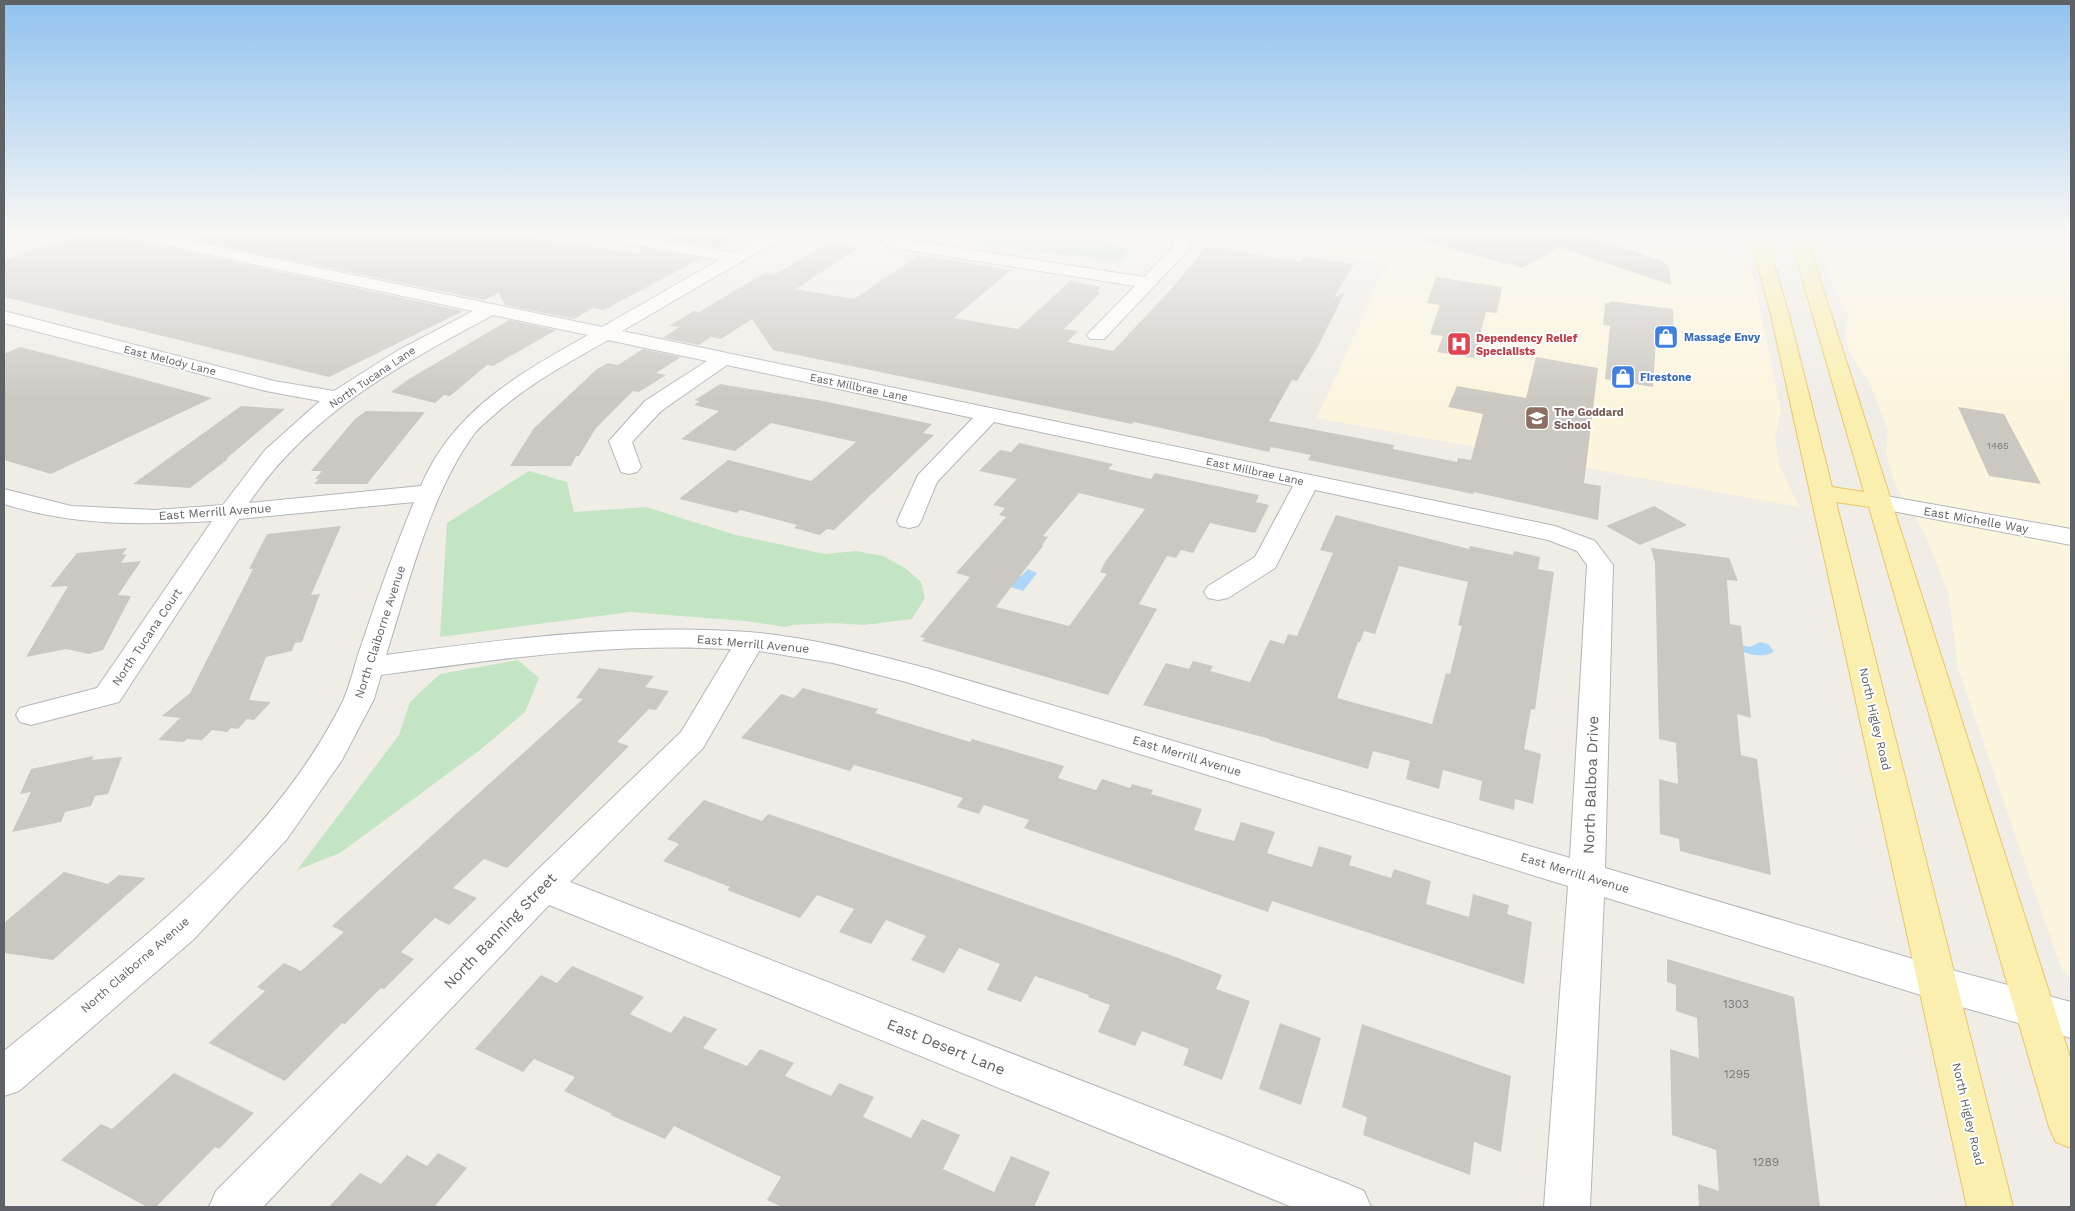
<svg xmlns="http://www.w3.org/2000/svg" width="2075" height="1211" font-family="'Work Sans',sans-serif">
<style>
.commercial{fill:#fcf5de}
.green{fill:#c4e5c4}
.water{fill:#aad7fa}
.building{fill:#cbc8c2;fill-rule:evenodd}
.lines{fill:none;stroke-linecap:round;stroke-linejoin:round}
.minor-casing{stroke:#b3b6ba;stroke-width:2}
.major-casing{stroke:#eac564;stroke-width:2}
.minor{fill:#fff;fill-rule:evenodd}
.major{fill:#fbefaf;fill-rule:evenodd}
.labels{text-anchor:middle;stroke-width:4;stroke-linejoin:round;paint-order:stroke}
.number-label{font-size:10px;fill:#797b7c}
.far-shop-label{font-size:11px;font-weight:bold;fill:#366cbe;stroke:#fff;text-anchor:start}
.far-health-label{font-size:11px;font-weight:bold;fill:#be3a42;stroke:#fff;text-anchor:start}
.far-street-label{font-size:11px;fill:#5e6165;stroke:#fff}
.far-education-label{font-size:11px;font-weight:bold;fill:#785e54;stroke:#fff;text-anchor:start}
.street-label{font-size:12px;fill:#5e6165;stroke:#fff}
.near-number-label{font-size:12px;fill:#797b7c}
.near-street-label{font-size:15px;fill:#5e6165;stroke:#fff}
</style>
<rect width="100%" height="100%" fill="#efede6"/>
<g class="commercial">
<path d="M 1262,233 L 1735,233 L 1733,239 L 1737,255 L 1753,276 L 1781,410 L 1775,437 L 1779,465 L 1799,507 L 1317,418 L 1387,263 L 1254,244 Z"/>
<path d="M 1811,233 L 2071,233 L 2071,978 L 2062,971 L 1958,668 L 1949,596 L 1926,536 L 1896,486 L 1886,454 L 1888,430 L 1871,386 L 1850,354 L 1845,336 L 1848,317 Z"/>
</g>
<g class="green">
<path d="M 947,233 L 1097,233 L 1105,241 L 1125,249 L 1126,258 L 1118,261 L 1006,248 L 969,241 L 970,237 Z"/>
<path d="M 529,471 L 567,482 L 574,512 L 646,507 L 736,535 L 825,554 L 856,551 L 883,556 L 905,568 L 921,582 L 925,598 L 912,619 L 864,625 L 834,623 L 793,625 L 786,627 L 745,621 L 630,612 L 440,637 L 447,523 Z"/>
<path d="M 518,660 L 539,678 L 525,712 L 480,750 L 340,853 L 297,870 L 399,735 L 410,702 L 440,674 Z"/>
</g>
<g class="water">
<path d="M 1028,569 L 1037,573 L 1023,591 L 1004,585 L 1011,576 L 1021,576 Z"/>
<path d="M 1760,642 L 1768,644 L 1774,651 C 1766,659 1747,655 1738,649 L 1742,645 L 1750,647 Z"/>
</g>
<g class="building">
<path d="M 88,233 L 121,233 L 131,240 L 463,311 L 329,377 L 4,297 L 4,260 Z"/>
<path d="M 159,233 L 504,233 L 636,254 L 646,249 L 700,259 L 604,310 L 593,308 L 574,319 L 505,305 L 499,293 L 484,300 Z"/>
<path d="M 679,233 L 747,233 L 718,248 L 665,239 Z"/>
<path d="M 1416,233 L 1584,233 L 1581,234 L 1662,261 L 1669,266 L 1671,285 L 1561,248 L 1562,245 L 1523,268 L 1415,239 Z"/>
<path d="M 830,243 L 858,248 L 796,289 L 854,299 L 919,255 L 1011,270 L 954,318 L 1018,329 L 1070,281 L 1101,287 L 1097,291 L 1101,292 L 1064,329 L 1078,331 L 1067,342 L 1113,351 L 1174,286 L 1206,247 L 1301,262 L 1304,257 L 1354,264 L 1334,298 L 1345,292 L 1317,348 L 1297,381 L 1292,380 L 1269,421 L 1394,445 L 1393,449 L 1457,462 L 1458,458 L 1471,460 L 1483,414 L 1448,407 L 1457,386 L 1526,398 L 1536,357 L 1598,368 L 1584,483 L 1601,486 L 1598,520 L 1474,492 L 1473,494 L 1308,460 L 1311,455 L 1271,447 L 1269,452 L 1134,422 L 1132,424 L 773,350 L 752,319 L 721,339 L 711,337 L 699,345 L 663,338 L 679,327 L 669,326 L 694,311 L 699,312 L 765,273 L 774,275 Z"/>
<path d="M 1436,277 L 1502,287 L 1497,313 L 1486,312 L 1474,358 L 1437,352 L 1443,336 L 1430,334 L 1440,305 L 1427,303 Z"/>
<path d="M 1610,301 L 1673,309 L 1674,341 L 1656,339 L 1653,387 L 1605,379 L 1610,326 L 1603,325 L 1605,303 L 1610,303 Z"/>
<path d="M 509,320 L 556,330 L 493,366 L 487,365 L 450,396 L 444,395 L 435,403 L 391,392 L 409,379 Z"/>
<path d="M 20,347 L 87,364 L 212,398 L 51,474 L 4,460 L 4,354 Z"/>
<path d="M 643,349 L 681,357 L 656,373 L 666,375 L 639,392 L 633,391 L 596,428 L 579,456 L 576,456 L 571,466 L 510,466 L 534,428 L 597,369 L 608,363 L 618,365 Z"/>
<path d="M 720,384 L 823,401 L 932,424 L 923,433 L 934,435 L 834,530 L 827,529 L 820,535 L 794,528 L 797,525 L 740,510 L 737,513 L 679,499 L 728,460 L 811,481 L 856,442 L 771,423 L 735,451 L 681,439 L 719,411 L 694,405 L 700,401 L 695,400 Z"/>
<path d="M 241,406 L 285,409 L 226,459 L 228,459 L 190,488 L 133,484 Z"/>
<path d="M 1958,407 L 2004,414 L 2041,484 L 1989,476 Z"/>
<path d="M 366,411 L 425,412 L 367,484 L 314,484 L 319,479 L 315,479 L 322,471 L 311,471 L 355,419 Z"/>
<path d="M 1019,443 L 1113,464 L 1108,469 L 1151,479 L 1155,473 L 1259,495 L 1256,502 L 1269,505 L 1255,533 L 1210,523 L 1193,553 L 1181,550 L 1176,558 L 1167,556 L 1139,604 L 1157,609 L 1108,695 L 922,641 L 925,638 L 920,637 L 970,577 L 956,573 L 1006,517 L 999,515 L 1005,508 L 993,505 L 1017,479 L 979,471 L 1000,450 L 1011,452 ZM 1079,493 L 1145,509 L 1105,562 L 1100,572 L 1107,574 L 1069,626 L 996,607 L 1043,546 L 1042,545 L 1048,537 L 1043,536 Z"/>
<path d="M 1654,506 L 1687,525 L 1640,545 L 1606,526 Z"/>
<path d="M 1336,515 L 1469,549 L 1470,546 L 1513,555 L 1514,551 L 1540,557 L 1538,569 L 1554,572 L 1535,710 L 1531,709 L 1524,749 L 1541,754 L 1533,804 L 1515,799 L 1514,810 L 1479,800 L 1482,781 L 1443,770 L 1439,789 L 1406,779 L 1410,761 L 1373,751 L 1368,769 L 1269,740 L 1270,739 L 1143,705 L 1166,663 L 1189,669 L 1193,661 L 1213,666 L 1210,671 L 1250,682 L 1270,640 L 1284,644 L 1288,634 L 1297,636 L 1333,553 L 1320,550 ZM 1399,566 L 1468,582 L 1458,625 L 1462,626 L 1450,674 L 1446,673 L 1432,724 L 1337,698 L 1358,642 L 1360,642 L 1364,631 L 1375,634 Z"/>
<path d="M 341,526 L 311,595 L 320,594 L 302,642 L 295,643 L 292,651 L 266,657 L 249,700 L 271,702 L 254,720 L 247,719 L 238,729 L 231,728 L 227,732 L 212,730 L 202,740 L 187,739 L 183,742 L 158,740 L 180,718 L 162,716 L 190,693 L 253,569 L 249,569 L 267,534 Z"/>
<path d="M 127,548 L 122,555 L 127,554 L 121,563 L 141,561 L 118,595 L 131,596 L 103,650 L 89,654 L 66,649 L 26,657 L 68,586 L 50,587 L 77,553 Z"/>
<path d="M 1651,548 L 1729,558 L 1738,581 L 1727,580 L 1730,624 L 1741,626 L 1751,718 L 1737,714 L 1741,755 L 1757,759 L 1771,875 L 1680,851 L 1679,839 L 1660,834 L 1659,779 L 1678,784 L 1676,743 L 1659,739 L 1655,563 Z"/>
<path d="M 599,668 L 654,676 L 645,687 L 669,691 L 656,710 L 649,709 L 617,742 L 629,746 L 507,868 L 484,859 L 453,888 L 477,898 L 449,925 L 435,918 L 401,952 L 414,959 L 384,989 L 381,988 L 345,1024 L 342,1023 L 285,1081 L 209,1043 L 265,991 L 257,987 L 284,963 L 301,971 L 344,932 L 332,926 L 583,699 L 576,698 Z"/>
<path d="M 803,688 L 878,709 L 875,713 L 970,742 L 972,739 L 1064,766 L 1058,778 L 1096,790 L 1102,779 L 1130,788 L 1132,784 L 1153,790 L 1151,794 L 1202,809 L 1194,830 L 1234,841 L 1241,822 L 1275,832 L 1267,853 L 1312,867 L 1319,846 L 1352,856 L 1349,865 L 1391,878 L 1394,869 L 1431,881 L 1426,904 L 1469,917 L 1473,894 L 1509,905 L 1507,914 L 1532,922 L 1524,984 L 1272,901 L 1268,912 L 1024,828 L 1029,820 L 984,805 L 979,814 L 957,807 L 963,798 L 916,783 L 854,765 L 850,771 L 741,738 L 781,694 L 794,698 Z"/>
<path d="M 93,756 L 92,760 L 122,757 L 108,794 L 95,796 L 91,806 L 65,812 L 61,822 L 12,832 L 31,792 L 20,794 L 31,769 Z"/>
<path d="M 704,800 L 762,821 L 768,814 L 825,833 L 1173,956 L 1222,975 L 1216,989 L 1250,1001 L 1222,1080 L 1183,1065 L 1189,1049 L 1142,1031 L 1135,1046 L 1098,1032 L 1110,1005 L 1088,997 L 1089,995 L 1035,976 L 1021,1002 L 987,990 L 1000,964 L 959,948 L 944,973 L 911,960 L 926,936 L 886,920 L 871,944 L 839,932 L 854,909 L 817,895 L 800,918 L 727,890 L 730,887 L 663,861 L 679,844 L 667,839 Z"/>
<path d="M 64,872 L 108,884 L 119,875 L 146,878 L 53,960 L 4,953 L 4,923 Z"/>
<path d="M 1667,959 L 1794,997 L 1820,1207 L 1699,1207 L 1698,1184 L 1719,1191 L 1716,1150 L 1672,1135 L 1670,1049 L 1699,1058 L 1697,1018 L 1676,1011 L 1676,985 L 1667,982 Z"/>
<path d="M 572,966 L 644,997 L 630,1014 L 671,1033 L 684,1016 L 717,1029 L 703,1048 L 747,1066 L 760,1049 L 794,1063 L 785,1076 L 831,1096 L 839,1083 L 874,1097 L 863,1117 L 911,1138 L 922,1119 L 960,1135 L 943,1169 L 994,1192 L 1011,1156 L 1050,1172 L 1034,1207 L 782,1207 L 767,1200 L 781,1177 L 674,1126 L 665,1139 L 610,1115 L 612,1114 L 564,1091 L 575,1077 L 534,1059 L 523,1072 L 475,1049 L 541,975 L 557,983 Z"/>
<path d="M 1280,1023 L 1321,1038 L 1301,1105 L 1259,1089 Z"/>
<path d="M 1362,1024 L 1511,1076 L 1501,1152 L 1474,1142 L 1470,1175 L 1363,1135 L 1367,1117 L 1342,1107 Z"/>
<path d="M 174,1073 L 254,1113 L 219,1149 L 215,1147 L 156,1207 L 147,1207 L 61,1160 L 101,1124 L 112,1129 Z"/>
<path d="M 438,1153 L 467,1168 L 434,1207 L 329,1207 L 360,1173 L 381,1184 L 407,1155 L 427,1166 Z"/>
</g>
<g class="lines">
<defs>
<g id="minor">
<path d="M 123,233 L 152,233 L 602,327 L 719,260 L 593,238 L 587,236 L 585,233 L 618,233 L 733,253 L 768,233 L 787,233 L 785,236 L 622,331 L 1555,526 L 1595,541 L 1613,565 L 1605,868 L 1937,966 L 2071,1002 L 2071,1038 L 1937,1000 L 1604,897 L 1590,1207 L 1544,1207 L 1568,886 L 906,682 L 833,663 L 759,651 L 703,748 L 570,882 L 1348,1184 L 1364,1191 L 1371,1207 L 1292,1207 L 549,905 L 263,1207 L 209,1207 L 216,1191 L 530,877 L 681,732 L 731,649 C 613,642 497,659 381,675 L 374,699 L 342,760 L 287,839 L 194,939 L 19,1091 L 4,1096 L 4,1051 C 128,950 270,848 343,701 C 351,683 355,662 362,643 C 378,595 395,548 414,502 L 239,519 L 119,702 L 31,725 L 20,722 L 16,715 L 20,708 L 97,688 L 212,521 C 140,525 73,526 4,504 L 4,489 L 71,506 L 155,510 L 223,505 L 265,450 L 320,401 L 266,391 L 4,323 L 4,311 L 274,381 L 334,391 L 397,351 L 473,311 L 131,238 ZM 493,315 L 588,335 C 519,374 453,410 421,486 L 249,503 C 308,414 401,364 493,315 ZM 608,340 L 707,361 L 645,401 L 609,441 L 621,472 L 629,474 L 637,472 L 641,467 L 632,442 L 661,411 L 727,365 L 973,418 L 918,475 L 897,521 L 900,526 L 909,528 L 918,526 L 921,521 L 937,482 L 994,422 L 1293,486 L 1255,557 L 1208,586 L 1204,592 L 1208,598 L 1218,600 L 1228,598 L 1275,568 L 1315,490 L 1548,540 L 1577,551 L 1587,565 L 1570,858 L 926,668 C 868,653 809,637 749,632 C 627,623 507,639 386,655 C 408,586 431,491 475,433 C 480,426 488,421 494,415 C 528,384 568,363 608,340 Z"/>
<path d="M 1160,233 L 1184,234 L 1192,246 L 1104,339 L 1090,339 L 1087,335 L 1135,286 L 889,247 L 881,242 L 889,237 L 1144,277 L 1175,245 L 1172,240 Z"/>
<path d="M 1880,495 L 2071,529 L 2071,545 L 1871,507 L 1868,502 L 1871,497 Z"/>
</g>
<path id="major" d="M 1749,233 L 1765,233 L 1789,315 L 1832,487 L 1864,492 L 1789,233 L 1805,233 L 2071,1060 L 2071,1148 L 2056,1142 L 2049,1127 L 1869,507 L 1836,502 L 2013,1207 L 1967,1207 L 1771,315 Z"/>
</defs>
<use href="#minor" class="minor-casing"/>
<use href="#major" class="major-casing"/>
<use href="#minor" class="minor"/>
<use href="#major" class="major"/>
</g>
<linearGradient id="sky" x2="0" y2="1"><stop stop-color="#8fc2ef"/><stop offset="0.58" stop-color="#f8f7f4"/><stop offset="1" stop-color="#f8f7f4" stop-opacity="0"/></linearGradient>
<rect width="2075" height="402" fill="url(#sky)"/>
<defs>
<symbol id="shop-square" viewBox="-11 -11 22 22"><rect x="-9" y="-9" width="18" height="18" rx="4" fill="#3f7fe0" stroke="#fff"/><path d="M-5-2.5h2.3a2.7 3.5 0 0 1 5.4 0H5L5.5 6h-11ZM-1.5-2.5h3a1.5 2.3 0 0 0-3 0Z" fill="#fff"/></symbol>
<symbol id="hospital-square" viewBox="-11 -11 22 22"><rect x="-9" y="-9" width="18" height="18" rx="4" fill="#e0444e" stroke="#fff"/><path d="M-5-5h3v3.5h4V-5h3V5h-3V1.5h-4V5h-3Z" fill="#fff"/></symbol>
<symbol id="school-square" viewBox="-11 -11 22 22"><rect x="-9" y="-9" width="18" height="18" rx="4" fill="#8d6e63" stroke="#fff"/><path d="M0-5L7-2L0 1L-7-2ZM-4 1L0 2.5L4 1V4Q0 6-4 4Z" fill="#fff"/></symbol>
</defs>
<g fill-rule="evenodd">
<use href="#shop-square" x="1652" y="323" width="28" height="28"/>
<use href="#hospital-square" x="1445" y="330" width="28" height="28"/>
<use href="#shop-square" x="1609" y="363" width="28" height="28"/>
<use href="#school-square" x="1523" y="404" width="28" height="28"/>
</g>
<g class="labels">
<g class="number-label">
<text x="1998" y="449">1465</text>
</g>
<g class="far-shop-label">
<text x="1684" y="341">Massage Envy</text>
<text x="1640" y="381">Firestone</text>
</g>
<g class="far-health-label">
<text x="1476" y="342">Dependency Relief<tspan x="1476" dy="13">Specialists</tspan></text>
</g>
<g class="far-street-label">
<text transform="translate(170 360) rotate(14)" y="4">East Melody Lane</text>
<text transform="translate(372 377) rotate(-34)" y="4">North Tucana Lane</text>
<text transform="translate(859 387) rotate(12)" y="4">East Millbrae Lane</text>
<text transform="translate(1255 471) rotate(12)" y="4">East Millbrae Lane</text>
</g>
<g class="far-education-label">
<text x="1554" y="416">The Goddard<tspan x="1554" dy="13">School</tspan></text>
</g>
<g class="street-label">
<text transform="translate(215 512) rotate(-4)" y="4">East Merrill Avenue</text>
<text transform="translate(1976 520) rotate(10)" y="4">East Michelle Way</text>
<text transform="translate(380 632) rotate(-72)" y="4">North Claiborne Avenue</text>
<text transform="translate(147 637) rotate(-56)" y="4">North Tucana Court</text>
<text transform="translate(753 644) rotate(5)" y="4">East Merrill Avenue</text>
<text transform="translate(1875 719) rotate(77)" y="4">North Higley Road</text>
<text transform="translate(1187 756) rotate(17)" y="4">East Merrill Avenue</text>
<text transform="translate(1575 873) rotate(17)" y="4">East Merrill Avenue</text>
<text transform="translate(135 965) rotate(-41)" y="4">North Claiborne Avenue</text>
<text transform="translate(1968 1114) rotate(77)" y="4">North Higley Road</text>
</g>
<g class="near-number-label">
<text x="1736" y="1008">1303</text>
<text x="1737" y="1078">1295</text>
<text x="1766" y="1166">1289</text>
</g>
<g class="near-street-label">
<text transform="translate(1591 785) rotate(-88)" y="5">North Balboa Drive</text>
<text transform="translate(500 931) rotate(-46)" y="5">North Banning Street</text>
<text transform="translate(946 1047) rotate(22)" y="5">East Desert Lane</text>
</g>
</g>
<rect width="2075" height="1211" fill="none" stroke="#5e6165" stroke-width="10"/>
</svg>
